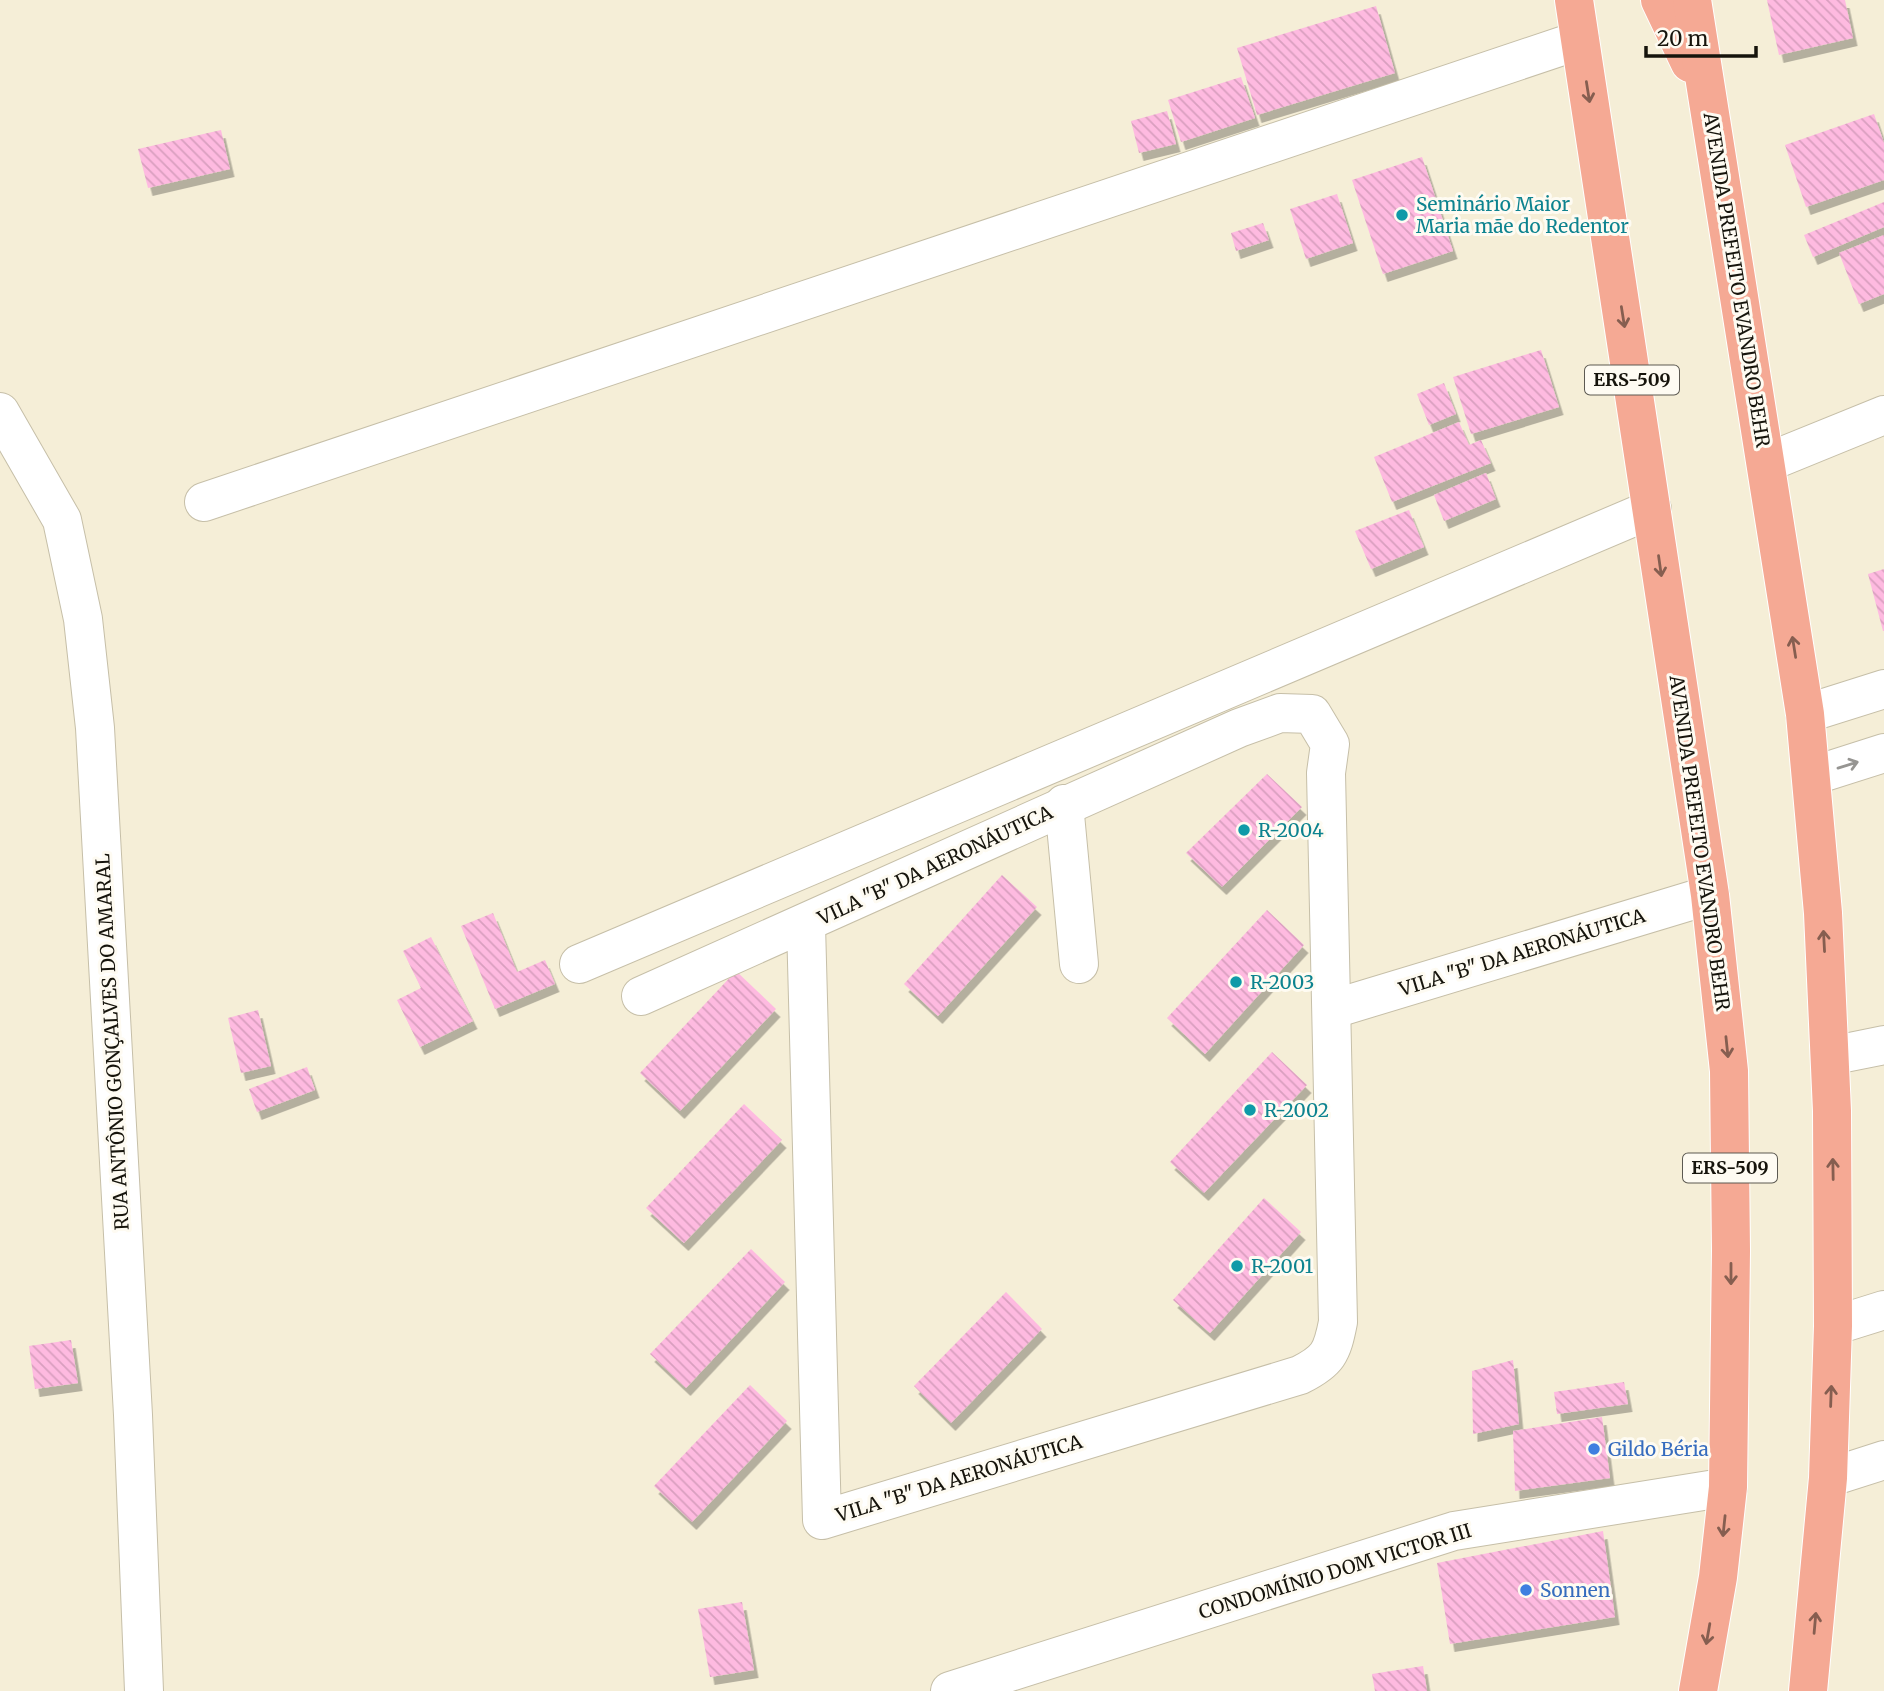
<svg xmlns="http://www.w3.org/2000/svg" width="1884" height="1691" font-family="Merriweather,serif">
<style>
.building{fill:url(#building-back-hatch);filter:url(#shadow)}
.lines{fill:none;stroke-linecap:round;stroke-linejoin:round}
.minor-casing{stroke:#c6bfa8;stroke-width:40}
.highway-casing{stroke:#fff;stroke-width:40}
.minor{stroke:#fff;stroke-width:38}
.highway{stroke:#f5a994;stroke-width:38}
.oneway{stroke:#865e50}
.oneway2{stroke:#969592}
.culture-dot{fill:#0f9aa8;stroke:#fefbf2;stroke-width:2.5}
.shop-dot{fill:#3f7fe0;stroke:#fefbf2;stroke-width:2.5}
.labels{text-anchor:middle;stroke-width:6;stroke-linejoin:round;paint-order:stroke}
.shield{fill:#fefbf2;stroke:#5c5951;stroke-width:2}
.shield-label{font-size:18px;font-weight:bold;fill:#16140c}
.culture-label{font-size:19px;fill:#0d838f;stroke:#fefbf2;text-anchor:start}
.street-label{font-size:19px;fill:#16140c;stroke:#fefbf2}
.shop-label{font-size:19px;fill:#366cbe;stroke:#fefbf2;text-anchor:start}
</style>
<defs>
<pattern id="building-back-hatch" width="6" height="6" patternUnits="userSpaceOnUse" patternTransform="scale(1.75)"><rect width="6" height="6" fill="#febae0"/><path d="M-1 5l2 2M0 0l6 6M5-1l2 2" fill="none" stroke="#d99fbf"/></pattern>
<filter id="shadow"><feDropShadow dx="4.5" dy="8" stdDeviation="0" flood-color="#0004"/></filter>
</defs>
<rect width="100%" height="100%" fill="#f5eed7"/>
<g class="building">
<path d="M 1767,0 L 1845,0 L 1853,38 L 1779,55 Z"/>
<path d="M 1376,6 L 1395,73 L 1257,115 L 1237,48 Z"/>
<path d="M 1241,77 L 1255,118 L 1181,142 L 1168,100 Z"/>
<path d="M 1167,111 L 1176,144 L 1139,153 L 1131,121 Z"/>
<path d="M 1874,114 L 1884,143 L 1884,180 L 1806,207 L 1785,145 Z"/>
<path d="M 221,130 L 230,169 L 148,188 L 138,149 Z"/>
<path d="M 1422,157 L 1453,251 L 1383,274 L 1352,180 Z"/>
<path d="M 1337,194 L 1353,243 L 1306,259 L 1290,209 Z"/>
<path d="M 1884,202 L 1884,227 L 1813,257 L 1804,235 Z"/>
<path d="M 1263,223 L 1269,240 L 1236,251 L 1231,233 Z"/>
<path d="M 1884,235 L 1884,294 L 1859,304 L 1839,253 Z"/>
<path d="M 1541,350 L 1559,407 L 1471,434 L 1453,377 Z"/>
<path d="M 1444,383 L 1456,414 L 1429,425 L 1417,394 Z"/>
<path d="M 1459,422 L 1469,445 L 1481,440 L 1491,463 L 1392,502 L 1374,457 Z"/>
<path d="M 1486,473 L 1496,499 L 1444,521 L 1434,495 Z"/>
<path d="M 1409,510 L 1424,547 L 1371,569 L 1355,531 Z"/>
<path d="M 1884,569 L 1884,631 L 1883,631 L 1868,574 Z"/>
<path d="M 1267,774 L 1302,807 L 1222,887 L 1186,853 Z"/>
<path d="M 1002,875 L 1037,907 L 938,1016 L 904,984 Z"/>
<path d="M 1267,910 L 1304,945 L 1205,1054 L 1167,1018 Z"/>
<path d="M 493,913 L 517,972 L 545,960 L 555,984 L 495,1009 L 461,926 Z"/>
<path d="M 431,937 L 473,1021 L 420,1047 L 397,1000 L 421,988 L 403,951 Z"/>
<path d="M 736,971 L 776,1009 L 680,1111 L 640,1073 Z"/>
<path d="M 258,1010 L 271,1066 L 241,1073 L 228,1018 Z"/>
<path d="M 1272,1052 L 1307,1085 L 1204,1193 L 1170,1162 Z"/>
<path d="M 307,1067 L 315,1090 L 257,1112 L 249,1089 Z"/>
<path d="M 744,1104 L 782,1140 L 684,1243 L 646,1208 Z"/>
<path d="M 1264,1198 L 1301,1232 L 1210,1333 L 1173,1300 Z"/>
<path d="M 751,1249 L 785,1282 L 686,1388 L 650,1354 Z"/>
<path d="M 1006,1292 L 1042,1329 L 951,1423 L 914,1386 Z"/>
<path d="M 71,1340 L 78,1383 L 35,1389 L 29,1346 Z"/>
<path d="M 1513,1360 L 1519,1424 L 1473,1434 L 1472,1371 Z"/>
<path d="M 1624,1382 L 1628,1404 L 1557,1414 L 1554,1392 Z"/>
<path d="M 750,1385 L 787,1421 L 692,1522 L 654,1486 Z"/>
<path d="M 1602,1417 L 1610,1478 L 1515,1491 L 1513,1431 Z"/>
<path d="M 1603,1531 L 1615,1617 L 1450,1644 L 1437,1563 Z"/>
<path d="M 742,1602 L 754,1670 L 710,1677 L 698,1609 Z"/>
<path d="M 1423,1666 L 1427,1691 L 1375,1691 L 1372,1674 Z"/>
</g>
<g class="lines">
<defs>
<g id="minor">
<path d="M 0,412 L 62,520 L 83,619 L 95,728 L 133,1415 L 144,1691"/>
<path d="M 1766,463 L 1884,415"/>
<path d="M 204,502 L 1580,40"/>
<path d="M 1805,714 L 1884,689"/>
<path d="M 1812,776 L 1884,753"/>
<path d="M 1064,804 L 1079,964"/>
<path d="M 579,964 L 1652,509"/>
<path d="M 641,996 L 1239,728 L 1280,713 L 1312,714 L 1330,744 L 1326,773 L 1338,1322 C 1332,1353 1328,1361 1300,1375 L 822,1520 L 806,925"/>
<path d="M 1333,1009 L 1710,895"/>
<path d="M 1830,1056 L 1884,1045"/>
<path d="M 1833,1326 L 1884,1310"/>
<path d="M 1828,1478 L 1884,1460"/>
<path d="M 950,1691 L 1454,1531 L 1728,1487"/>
</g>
<g id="highway">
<path d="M 1574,0 L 1710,895 L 1729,1071 L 1731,1251 L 1728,1487 L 1718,1577 L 1698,1691"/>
<path d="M 1660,0 L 1690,63"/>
<path d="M 1692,0 L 1805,714 L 1823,913 L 1832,1111 L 1833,1326 L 1828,1478 L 1808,1691"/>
</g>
</defs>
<use href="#minor" class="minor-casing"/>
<use href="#highway" class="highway-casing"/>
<use href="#minor" class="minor"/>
<use href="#highway" class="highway"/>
</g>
<defs><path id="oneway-shaft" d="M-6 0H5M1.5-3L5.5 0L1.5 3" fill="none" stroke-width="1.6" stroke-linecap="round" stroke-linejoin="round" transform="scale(1.75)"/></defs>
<g class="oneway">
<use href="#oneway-shaft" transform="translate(1588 92) rotate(81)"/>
<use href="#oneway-shaft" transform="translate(1623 317) rotate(81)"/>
<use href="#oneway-shaft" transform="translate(1660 566) rotate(82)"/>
<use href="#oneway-shaft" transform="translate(1794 647) rotate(-99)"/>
<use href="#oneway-shaft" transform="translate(1824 941) rotate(-93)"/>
<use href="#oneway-shaft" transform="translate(1727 1047) rotate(84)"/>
<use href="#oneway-shaft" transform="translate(1833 1169) rotate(-91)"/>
<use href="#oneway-shaft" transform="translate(1731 1274) rotate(90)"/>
<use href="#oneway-shaft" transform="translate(1831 1396) rotate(-88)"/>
<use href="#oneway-shaft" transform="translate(1724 1526) rotate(96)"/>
<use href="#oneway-shaft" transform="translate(1815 1623) rotate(-85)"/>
<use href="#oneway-shaft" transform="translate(1708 1634) rotate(100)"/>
</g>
<use class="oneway2" href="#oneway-shaft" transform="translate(1848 765) rotate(-17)"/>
<g class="culture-dot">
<circle cx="1402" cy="215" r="7"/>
<circle cx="1244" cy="830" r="7"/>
<circle cx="1236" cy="982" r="7"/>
<circle cx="1250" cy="1110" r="7"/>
<circle cx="1237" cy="1266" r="7"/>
</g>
<g class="shop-dot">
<circle cx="1594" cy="1449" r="7"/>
<circle cx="1526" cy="1590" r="7"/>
</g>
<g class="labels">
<g class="shield">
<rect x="1585" y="365.5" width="94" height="29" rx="5"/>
<rect x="1683" y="1153.5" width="94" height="29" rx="5"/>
</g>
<g class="shield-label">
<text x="1632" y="386">ERS-509</text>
<text x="1730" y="1174">ERS-509</text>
</g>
<g class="culture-label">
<text x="1416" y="211">Seminário Maior<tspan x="1416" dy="22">Maria mãe do Redentor</tspan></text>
<text x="1258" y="837">R-2004</text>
<text x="1250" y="989">R-2003</text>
<text x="1264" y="1117">R-2002</text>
<text x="1251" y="1273">R-2001</text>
</g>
<g class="street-label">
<text transform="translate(1737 280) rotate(81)" y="7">AVENIDA PREFEITO EVANDRO BEHR</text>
<text transform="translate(1700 843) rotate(82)" y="7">AVENIDA PREFEITO EVANDRO BEHR</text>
<text transform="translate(935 865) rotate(-25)" y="7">VILA "B" DA AERONÁUTICA</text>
<text transform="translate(1522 952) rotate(-17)" y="7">VILA "B" DA AERONÁUTICA</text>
<text transform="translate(112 1042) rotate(-93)" y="7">RUA ANTÔNIO GONÇALVES DO AMARAL</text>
<text transform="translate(959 1478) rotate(-17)" y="7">VILA "B" DA AERONÁUTICA</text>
<text transform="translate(1335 1571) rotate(-17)" y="7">CONDOMÍNIO DOM VICTOR III</text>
</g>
<g class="shop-label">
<text x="1608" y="1456">Gildo Béria</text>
<text x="1540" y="1597">Sonnen</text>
</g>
</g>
<path d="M1646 46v10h110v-10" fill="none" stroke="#16140c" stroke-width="3.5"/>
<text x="1657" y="46" font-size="21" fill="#16140c" stroke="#fefbf2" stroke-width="5" paint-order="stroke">20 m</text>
</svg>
